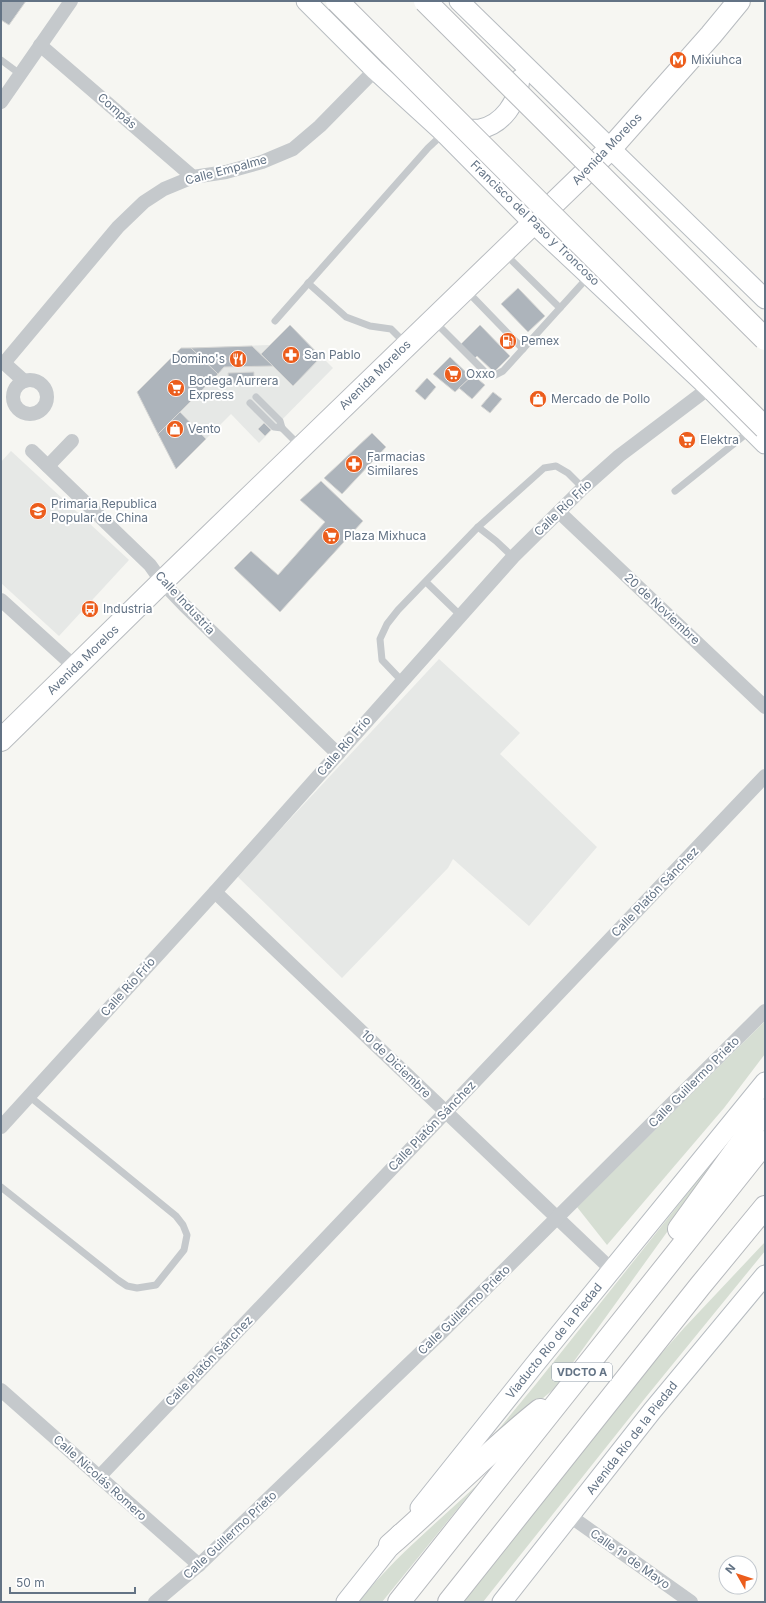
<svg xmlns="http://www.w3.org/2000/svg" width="766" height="1603" font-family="Inter,sans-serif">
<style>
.built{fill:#e6e8e6}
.green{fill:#d6ded3}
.building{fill:#adb4bb;stroke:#d7d7d5}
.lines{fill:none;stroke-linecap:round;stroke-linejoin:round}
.secondary-casing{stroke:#b7bcc1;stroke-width:21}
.primary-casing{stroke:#b8bcc0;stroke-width:24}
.highway-casing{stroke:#b7babe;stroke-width:24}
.lane{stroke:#c5c9cc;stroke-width:7}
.street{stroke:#c5c9cc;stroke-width:14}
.secondary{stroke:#fff;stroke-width:19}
.primary{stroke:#fff;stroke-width:22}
.highway{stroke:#fff;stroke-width:22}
.highway-bridge-casing{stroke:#b7babe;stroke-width:24;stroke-linecap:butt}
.highway-bridge{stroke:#fff;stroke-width:22}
.labels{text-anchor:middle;stroke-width:4;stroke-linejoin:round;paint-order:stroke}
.shield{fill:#fff;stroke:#929daa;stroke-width:1}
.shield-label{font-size:11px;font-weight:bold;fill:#637385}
.poi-label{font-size:12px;fill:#637385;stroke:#fff;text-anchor:start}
.street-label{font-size:12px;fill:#637385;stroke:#fff}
</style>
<rect width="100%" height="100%" fill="#f6f6f2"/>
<g class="built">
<path d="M 290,325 L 333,368 L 259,443 L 231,414 L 176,469 L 137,392 L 181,348 L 270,345 Z"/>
<path d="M 11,451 L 129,560 L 59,636 L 1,583 L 1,462 Z"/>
<path d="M 439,659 L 520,733 L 500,754 L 597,847 L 529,926 L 453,859 L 448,868 L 342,978 L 237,876 Z"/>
</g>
<g class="green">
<path d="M 765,1021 L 765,1054 L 724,1108 L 607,1245 L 577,1207 Z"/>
<path d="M 765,1096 L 554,1389 L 531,1408 L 469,1465 L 536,1384 Z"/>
<path d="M 765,1242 L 765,1251 L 646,1397 L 483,1602 L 460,1602 L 646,1371 L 684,1328 Z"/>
<path d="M 477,1485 L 382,1602 L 359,1602 C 393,1558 437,1523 477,1485 Z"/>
</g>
<g class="building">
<path d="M 1,1 L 26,1 L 9,25 L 1,20 Z"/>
<path d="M 518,288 L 545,316 L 528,332 L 501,304 Z"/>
<path d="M 290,325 L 321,357 L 293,386 L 261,354 Z"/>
<path d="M 480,325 L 510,356 L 494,372 L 477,356 L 475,358 L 461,344 Z"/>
<path d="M 252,346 L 273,366 L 224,367 L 218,374 L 191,348 Z"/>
<path d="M 181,348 L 191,348 L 218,374 L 158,434 L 137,392 Z"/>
<path d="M 450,357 L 471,377 L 455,392 L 433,374 Z"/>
<path d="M 254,372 L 254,383 L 229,384 L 228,373 Z"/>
<path d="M 473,375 L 485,385 L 472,399 L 459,388 Z"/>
<path d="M 427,378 L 436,387 L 425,400 L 415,391 Z"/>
<path d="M 493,392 L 502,399 L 490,413 L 481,406 Z"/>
<path d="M 180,412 L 206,439 L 176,469 L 158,434 Z"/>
<path d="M 264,423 L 271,430 L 265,436 L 258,429 Z"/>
<path d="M 372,433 L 386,447 L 342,494 L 324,478 Z"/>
<path d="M 321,481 L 363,521 L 280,612 L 234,568 L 251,551 L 278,575 L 325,522 L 300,500 Z"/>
</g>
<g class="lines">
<defs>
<g id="secondary">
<path d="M 306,1 L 375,70 L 444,133 L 533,223 L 709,388 L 765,444"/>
<path d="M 459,1 L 765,299"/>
<path d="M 455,130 C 463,128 471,130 480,129 C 503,124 518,102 520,79"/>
<path d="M 420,1508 L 535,1364 L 765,1082"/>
<path d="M 346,1602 L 400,1534"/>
<path d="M 502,1602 L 652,1411 L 765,1275"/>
</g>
<path id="primary" d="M 1,740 L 162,582 L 611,148 L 711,35 L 739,1"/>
<g id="highway">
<path d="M 679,1229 L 765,1110"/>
<path d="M 390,1545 C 441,1501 487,1452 540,1410"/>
<path d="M 399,1602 L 765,1142"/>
<path d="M 449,1602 L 700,1286 L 765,1207"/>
</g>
</defs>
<use href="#secondary" class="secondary-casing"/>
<use href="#primary" class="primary-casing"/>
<use href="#highway" class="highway-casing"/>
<g class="lane">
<path d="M 1,60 L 20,74"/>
<path d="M 308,283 L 346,317 L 370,326 L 391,329 L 405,343"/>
<path d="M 466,290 L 523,349"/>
<path d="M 560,308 L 589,276"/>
<path d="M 275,321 L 428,148 L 443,134"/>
<path d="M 434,321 L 487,374 L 493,376 L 503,371 L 560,308 L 504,253"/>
<path d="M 256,397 L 280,421 L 282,428 L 299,445"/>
<path d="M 250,403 L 274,427 L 282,428"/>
<path d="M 675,491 L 751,430"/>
<path d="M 478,527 L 496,541 L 513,557"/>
<path d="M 426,582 L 460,615"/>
<path d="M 402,681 L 382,660 L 380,639 L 387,624 L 398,610 L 478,527 L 544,468 L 556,466 L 568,473 L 583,488"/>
<path d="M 1,1187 L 118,1280 L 127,1286 L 137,1288 L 156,1285 L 184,1250 L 187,1235 L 183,1225 L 176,1216 L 29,1096"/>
</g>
<g class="street">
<path d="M 40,45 L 193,177"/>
<path d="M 1,102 L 71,1"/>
<path d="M 1,363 L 4,363 L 118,227 L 144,202 L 164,189 L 193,177 L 226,172 L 262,162 L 293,149 L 320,126 L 375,70"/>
<path d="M 4,363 L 24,381"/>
<circle cx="30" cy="397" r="17"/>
<path d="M 32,451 L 150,565 L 162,582 L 184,605 L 338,754"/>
<path d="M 48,466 L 72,441"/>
<path d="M 559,512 L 765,707"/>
<path d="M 1,600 L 75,667"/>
<path d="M 215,892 L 612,1270"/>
<path d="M 1,1127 L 215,892 L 513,557 L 583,488 L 619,456 L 709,388"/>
<path d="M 1,1390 L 199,1565"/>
<path d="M 99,1477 L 765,776"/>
<path d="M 570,1516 L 691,1602"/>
<path d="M 155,1602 L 199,1565 L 441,1333 L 765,1011"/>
</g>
<use href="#secondary" class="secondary"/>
<use href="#primary" class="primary"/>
<use href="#highway" class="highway"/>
<defs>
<g id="highway-bridge">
<path d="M 337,1 L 765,428"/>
<path d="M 425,1 L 765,339"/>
</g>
</defs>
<use href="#highway-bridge" class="highway-bridge-casing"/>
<use href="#highway-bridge" class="highway-bridge"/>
</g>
<defs>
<symbol id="metro-disc" viewBox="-11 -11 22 22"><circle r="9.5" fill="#ec5d1c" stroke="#fff"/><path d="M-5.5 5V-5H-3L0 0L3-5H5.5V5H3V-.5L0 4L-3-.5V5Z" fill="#fff"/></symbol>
<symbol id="fuel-disc" viewBox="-11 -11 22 22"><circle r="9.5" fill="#ec5d1c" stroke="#fff"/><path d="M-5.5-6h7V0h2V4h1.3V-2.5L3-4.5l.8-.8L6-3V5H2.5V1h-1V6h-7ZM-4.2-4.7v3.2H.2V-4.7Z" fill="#fff"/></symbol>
<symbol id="pharmacy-disc" viewBox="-11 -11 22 22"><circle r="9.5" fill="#ec5d1c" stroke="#fff"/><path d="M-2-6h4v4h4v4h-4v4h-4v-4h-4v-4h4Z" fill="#fff"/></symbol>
<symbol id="restaurant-disc" viewBox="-11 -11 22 22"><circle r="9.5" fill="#ec5d1c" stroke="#fff"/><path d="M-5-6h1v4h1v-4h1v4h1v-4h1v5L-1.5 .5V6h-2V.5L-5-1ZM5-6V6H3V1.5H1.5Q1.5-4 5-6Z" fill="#fff"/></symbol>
<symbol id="supermarket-disc" viewBox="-11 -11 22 22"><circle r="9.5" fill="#ec5d1c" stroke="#fff"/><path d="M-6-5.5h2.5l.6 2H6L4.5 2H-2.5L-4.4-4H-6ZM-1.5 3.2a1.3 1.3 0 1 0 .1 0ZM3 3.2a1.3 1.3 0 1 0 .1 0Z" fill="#fff"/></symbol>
<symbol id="shop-disc" viewBox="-11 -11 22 22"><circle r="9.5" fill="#ec5d1c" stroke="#fff"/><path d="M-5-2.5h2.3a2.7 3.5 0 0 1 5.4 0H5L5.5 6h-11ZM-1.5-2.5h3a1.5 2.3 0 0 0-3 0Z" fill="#fff"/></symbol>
<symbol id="school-disc" viewBox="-11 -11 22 22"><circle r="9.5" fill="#ec5d1c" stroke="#fff"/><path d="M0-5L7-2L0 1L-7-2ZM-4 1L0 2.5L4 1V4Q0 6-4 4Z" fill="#fff"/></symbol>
<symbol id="bus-disc" viewBox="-11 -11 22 22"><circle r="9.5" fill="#ec5d1c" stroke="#fff"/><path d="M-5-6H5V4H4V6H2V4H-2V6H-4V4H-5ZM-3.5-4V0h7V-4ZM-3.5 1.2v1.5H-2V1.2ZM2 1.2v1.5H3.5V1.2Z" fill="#fff"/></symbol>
</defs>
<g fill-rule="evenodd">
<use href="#metro-disc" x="668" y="50" width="20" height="20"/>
<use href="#fuel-disc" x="498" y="331" width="20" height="20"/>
<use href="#pharmacy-disc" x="281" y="345" width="20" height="20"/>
<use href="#restaurant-disc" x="228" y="349" width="20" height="20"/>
<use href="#supermarket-disc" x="443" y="364" width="20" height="20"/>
<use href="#supermarket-disc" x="166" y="378" width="20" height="20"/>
<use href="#shop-disc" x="528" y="389" width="20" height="20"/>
<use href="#shop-disc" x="165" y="419" width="20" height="20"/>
<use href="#supermarket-disc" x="677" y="430" width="20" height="20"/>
<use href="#pharmacy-disc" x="344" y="454" width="20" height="20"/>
<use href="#school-disc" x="28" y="501" width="20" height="20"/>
<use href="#supermarket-disc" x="321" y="526" width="20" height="20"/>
<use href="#bus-disc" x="80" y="599" width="20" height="20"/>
</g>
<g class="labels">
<rect class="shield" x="552" y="1363" width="60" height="18" rx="3"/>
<g class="shield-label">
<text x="582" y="1376">VDCTO A</text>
</g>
<g class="poi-label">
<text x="691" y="64">Mixiuhca</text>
<text x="521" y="345">Pemex</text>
<text x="304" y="359">San Pablo</text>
<text x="225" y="363" text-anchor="end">Domino's</text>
<text x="466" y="378">Oxxo</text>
<text x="189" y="385">Bodega Aurrera<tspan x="189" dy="14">Express</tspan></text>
<text x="551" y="403">Mercado de Pollo</text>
<text x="188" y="433">Vento</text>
<text x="700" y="444">Elektra</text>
<text x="367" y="461">Farmacias<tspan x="367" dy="14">Similares</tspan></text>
<text x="51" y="508">Primaria Republica<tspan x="51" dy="14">Popular de China</tspan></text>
<text x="344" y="540">Plaza Mixhuca</text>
<text x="103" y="613">Industria</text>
</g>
<g class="street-label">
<text transform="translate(117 111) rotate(41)" y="4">Compás</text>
<text transform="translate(607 149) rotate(-46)" y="4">Avenida Morelos</text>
<text transform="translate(226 170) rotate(-15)" y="4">Calle Empalme</text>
<text transform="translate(535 223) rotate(44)" y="4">Francisco del Paso y Troncoso</text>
<text transform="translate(375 375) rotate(-44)" y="4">Avenida Morelos</text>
<text transform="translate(563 508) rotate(-44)" y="4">Calle Río Frío</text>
<text transform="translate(185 603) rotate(47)" y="4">Calle Industria</text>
<text transform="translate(662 609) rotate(43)" y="4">20 de Noviembre</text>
<text transform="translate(83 660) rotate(-44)" y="4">Avenida Morelos</text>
<text transform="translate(344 746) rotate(-49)" y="4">Calle Río Frío</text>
<text transform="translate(655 892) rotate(-46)" y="4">Calle Platón Sánchez</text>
<text transform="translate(128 987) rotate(-48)" y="4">Calle Río Frío</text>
<text transform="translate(396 1064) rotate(44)" y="4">10 de Diciembre</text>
<text transform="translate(694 1082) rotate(-45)" y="4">Calle Guillermo Prieto</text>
<text transform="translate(432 1126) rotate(-46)" y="4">Calle Platón Sánchez</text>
<text transform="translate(464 1310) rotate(-44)" y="4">Calle Guillermo Prieto</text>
<text transform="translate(554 1341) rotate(-51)" y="4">Viaducto Río de la Piedad</text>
<text transform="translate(209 1361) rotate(-46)" y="4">Calle Platón Sánchez</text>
<text transform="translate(632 1438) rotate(-52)" y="4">Avenida Río de la Piedad</text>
<text transform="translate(100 1478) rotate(42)" y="4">Calle Nicolás Romero</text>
<text transform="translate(230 1535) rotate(-43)" y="4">Calle Guillermo Prieto</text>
<text transform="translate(630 1559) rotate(35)" y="4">Calle 1º de Mayo</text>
</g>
</g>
<rect width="766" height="1603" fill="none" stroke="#637385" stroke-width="4"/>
<g transform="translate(738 1575) rotate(309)"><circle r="19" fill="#ffffff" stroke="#c1c7ce"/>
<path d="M0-3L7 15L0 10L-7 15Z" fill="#ec5d1c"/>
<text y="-6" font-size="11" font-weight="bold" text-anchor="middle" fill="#637385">N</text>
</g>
<path d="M10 1587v6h125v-6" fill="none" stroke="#637385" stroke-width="2"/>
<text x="16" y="1587" font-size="12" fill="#637385" stroke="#ffffff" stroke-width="3" paint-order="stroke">50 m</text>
</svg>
